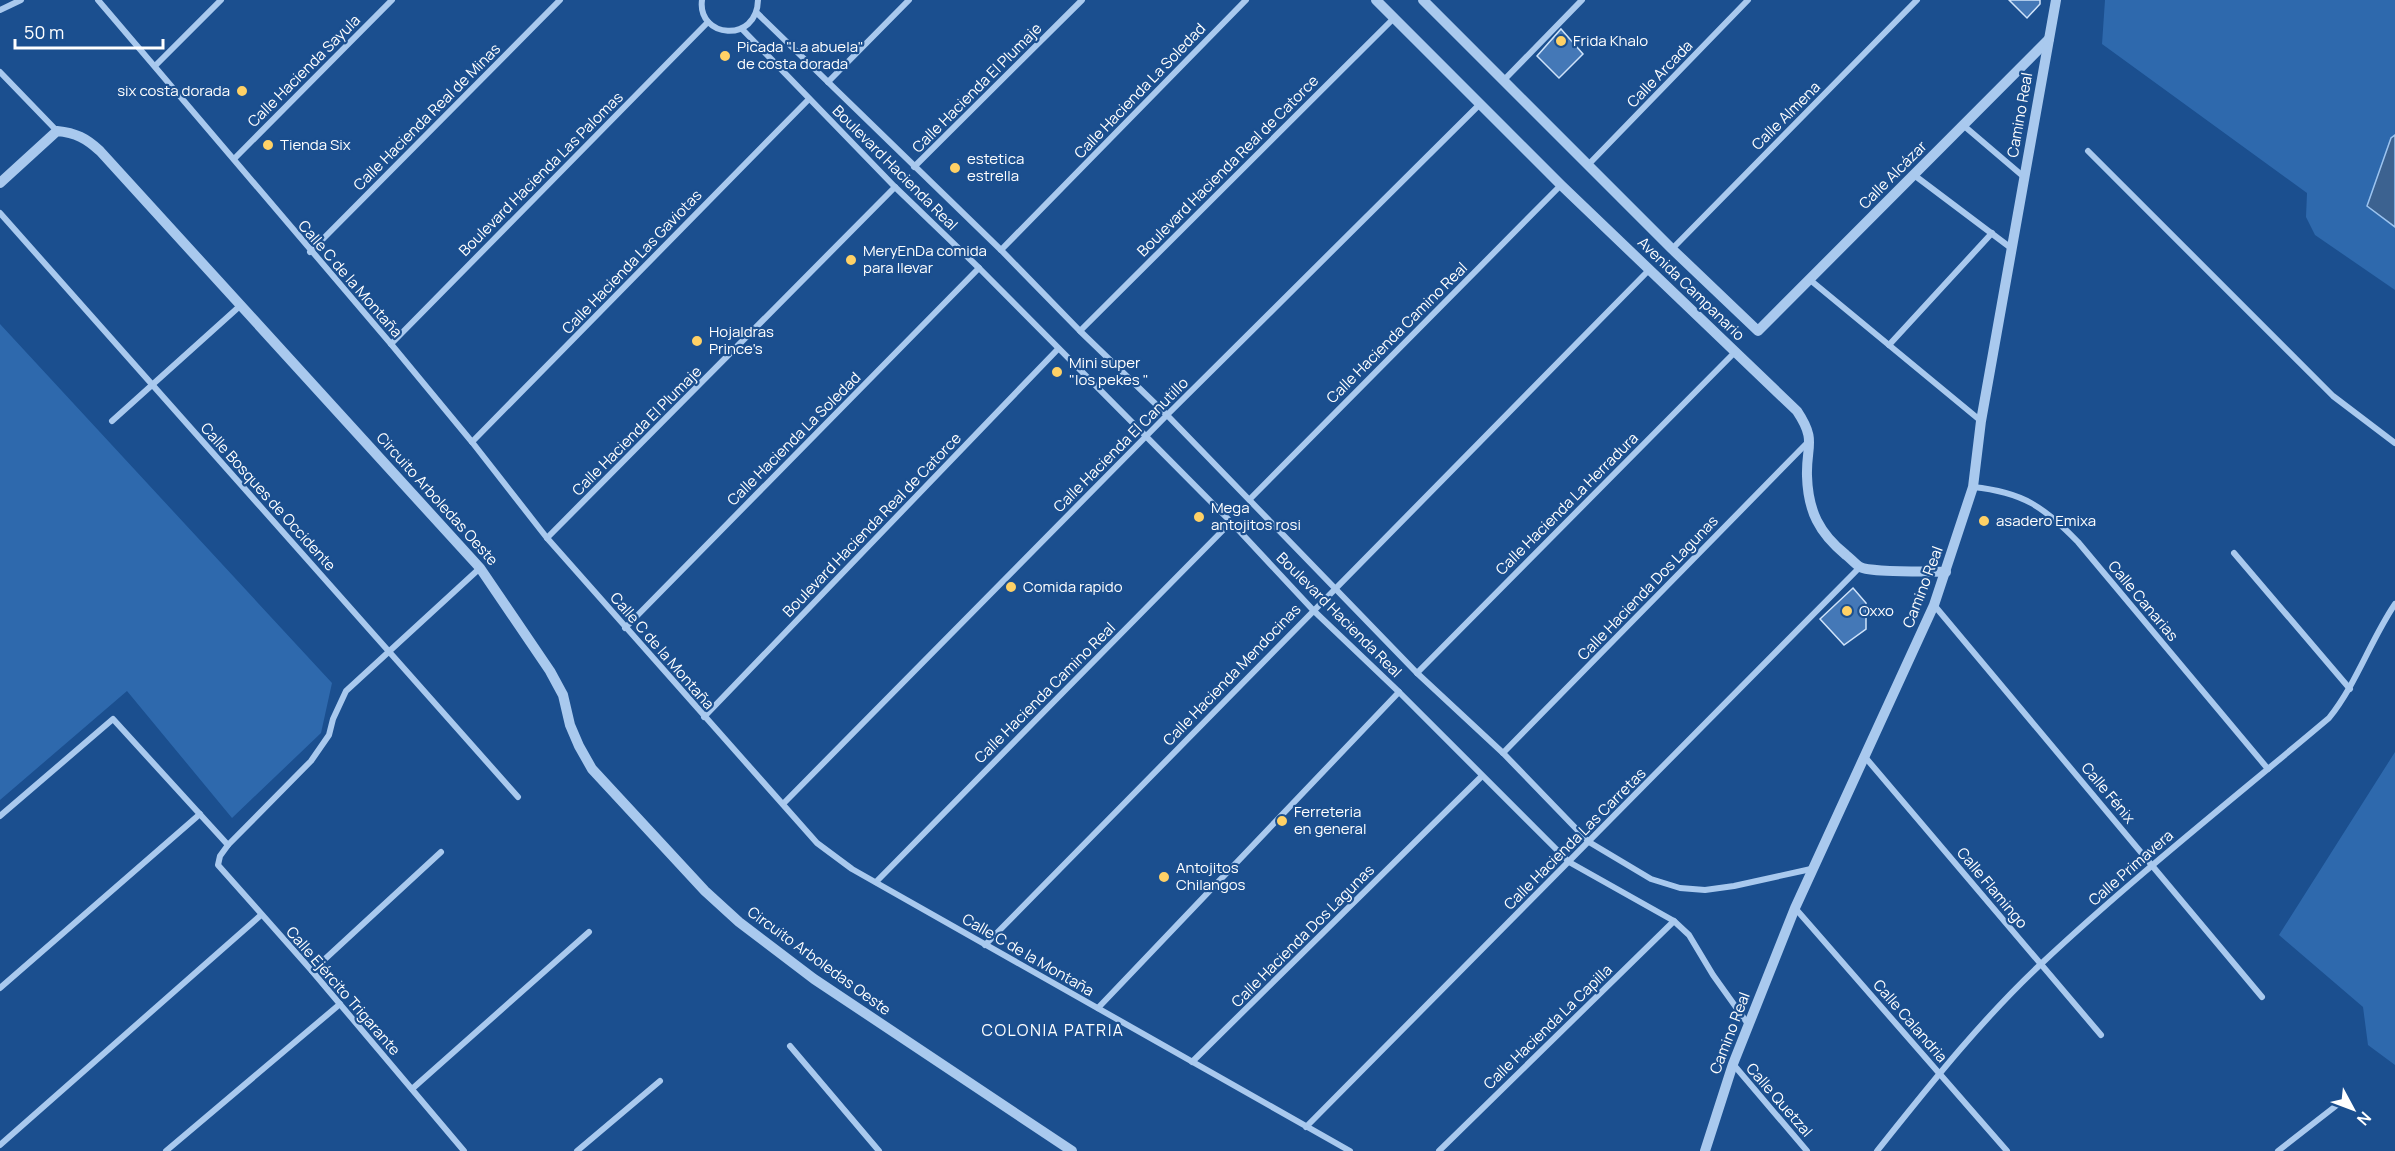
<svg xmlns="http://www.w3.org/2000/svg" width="2395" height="1151" font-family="Manrope,sans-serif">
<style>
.green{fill:#2e69ad}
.water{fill:#3c6290;stroke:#9cc4f0;stroke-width:1.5}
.building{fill:#4478b7;stroke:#cfe3fa;stroke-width:1.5}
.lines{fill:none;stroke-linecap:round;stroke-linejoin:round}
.minor{stroke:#a9c9ee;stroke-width:6}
.tertiary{stroke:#a9c9ee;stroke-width:10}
.poi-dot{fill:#ffd166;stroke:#1b4f8f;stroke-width:2}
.labels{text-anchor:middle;stroke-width:4.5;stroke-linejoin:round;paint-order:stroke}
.poi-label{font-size:15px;fill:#fff;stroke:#1b4f8f;text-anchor:start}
.street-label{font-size:15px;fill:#fff;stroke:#1b4f8f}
.neighbourhood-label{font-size:16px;letter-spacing:1.5px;fill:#fff;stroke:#1b4f8f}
</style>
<rect width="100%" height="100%" fill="#1b4f8f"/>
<g class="green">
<path d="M 2105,0 L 2395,0 L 2395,290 L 2315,235 L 2306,217 L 2307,193 L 2102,44 Z"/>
<path d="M 0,324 L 332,683 L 321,733 L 232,818 L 127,691 L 0,800 Z"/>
<path d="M 2395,752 L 2395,1065 L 2368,1045 L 2363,1007 L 2279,935 Z"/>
</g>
<path class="water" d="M 2395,135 L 2395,227 L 2367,206 L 2391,138 Z"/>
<g class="building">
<path d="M 2009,0 L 2040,0 L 2040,4 L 2027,18 Z"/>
<path d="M 1561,29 L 1583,54 L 1559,78 L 1537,56 Z"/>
<path d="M 1853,588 L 1866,603 L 1866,629 L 1844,645 L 1820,619 Z"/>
</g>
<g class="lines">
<g class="minor">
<path d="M 98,0 L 391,344 L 472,442 L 547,538 L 817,843 L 852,869 L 1350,1151"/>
<path d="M 702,0 C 697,38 757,44 758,0"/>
<path d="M 0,10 L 21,0"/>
<path d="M 757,13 L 1001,250 L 1080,331 L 1167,415 L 1417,673 L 1503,753 L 1589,842 L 1651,879 L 1680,888 L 1705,890 L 1734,886 L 1811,869"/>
<path d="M 742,29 L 895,187 L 979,268 L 1231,522 L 1313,610 L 1399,692 L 1569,862 L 1674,921 L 1689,935 L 1713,975 L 1748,1024"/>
<path d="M 155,66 L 221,0"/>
<path d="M 0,72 L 57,131"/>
<path d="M 1503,81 L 1582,0"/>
<path d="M 828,82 L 909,0"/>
<path d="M 1963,125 L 2024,177"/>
<path d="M 2088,151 L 2333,396 L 2395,443"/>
<path d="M 234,159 L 392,0"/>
<path d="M 1588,165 L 1748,0"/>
<path d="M 914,167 L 1082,0"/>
<path d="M 1914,175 L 2011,248"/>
<path d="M 0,213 L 518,797"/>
<path d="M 1672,249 L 1917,0"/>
<path d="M 1001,250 L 1246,0"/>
<path d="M 310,252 L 560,0"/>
<path d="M 1809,279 L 1981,421"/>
<path d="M 1080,331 L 1394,18"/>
<path d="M 391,344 L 708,22"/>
<path d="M 1889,345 L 1992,233"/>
<path d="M 112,421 L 241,305"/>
<path d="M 472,442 L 809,99"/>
<path d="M 1973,487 C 2023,492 2044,507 2078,542 L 2268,769"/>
<path d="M 1251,498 L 1561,185"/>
<path d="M 547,538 L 895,187"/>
<path d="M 2234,553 L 2350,689"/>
<path d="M 1934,605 L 2262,997"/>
<path d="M 625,628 L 979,268"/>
<path d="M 1417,673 L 1735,352"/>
<path d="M 704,717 L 1058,349"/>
<path d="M 1503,753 L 1808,442"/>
<path d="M 1865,757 L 2101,1035"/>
<path d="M 783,804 L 1167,415 L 1480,104"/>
<path d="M 0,816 L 113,719 L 228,845"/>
<path d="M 876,882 L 1231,522"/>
<path d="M 1795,908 L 2007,1151"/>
<path d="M 985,945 L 1649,270"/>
<path d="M 312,971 L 441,852"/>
<path d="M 0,988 L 200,814"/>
<path d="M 1098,1008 L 1399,692"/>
<path d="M 790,1046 L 879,1151"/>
<path d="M 1192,1062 L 1482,776"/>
<path d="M 1733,1064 L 1807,1151"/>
<path d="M 412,1089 L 589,932"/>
<path d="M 1306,1127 L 1860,567"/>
<path d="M 0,1145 L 261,915"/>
<path d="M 166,1151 L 340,1004"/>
<path d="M 464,1151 L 312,971 L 218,865 L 220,856 L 228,845 L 311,761 L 329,735 L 333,719 L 346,691 L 480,568"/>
<path d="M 577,1151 L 660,1081"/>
<path d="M 1439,1151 L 1674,921"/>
<path d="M 1877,1151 C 1929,1086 1981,1020 2042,963 C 2134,877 2233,799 2329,718 C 2357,683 2370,641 2395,604"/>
<path d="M 2278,1151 L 2346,1098"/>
</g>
<g class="tertiary">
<path d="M 1376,0 L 1561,185 L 1797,411 C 1817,441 1806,445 1807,476 C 1808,511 1819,533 1846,555 C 1850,558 1855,564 1860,567 C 1872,573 1929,571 1946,572"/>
<path d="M 1423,0 L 1672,249 L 1758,331 L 2049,39"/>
<path d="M 0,183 L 57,131 C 76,133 86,138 100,151 L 480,568 L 550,671 L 563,695 L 570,725 L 579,746 L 592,769 L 705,891 L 739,922 L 814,979 L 1072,1151"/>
<path d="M 1705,1151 L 1733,1064 L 1795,908 L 1934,605 L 1973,487 L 1981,421 L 2056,0"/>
</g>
</g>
<g class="poi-dot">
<circle cx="1561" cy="41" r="6"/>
<circle cx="725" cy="56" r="6"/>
<circle cx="242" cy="91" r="6"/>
<circle cx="268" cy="145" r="6"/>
<circle cx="955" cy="168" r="6"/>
<circle cx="851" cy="260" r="6"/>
<circle cx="697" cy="341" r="6"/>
<circle cx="1057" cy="372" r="6"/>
<circle cx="1199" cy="517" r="6"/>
<circle cx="1984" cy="521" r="6"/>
<circle cx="1011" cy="587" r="6"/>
<circle cx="1847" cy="611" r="6"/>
<circle cx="1282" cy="821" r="6"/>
<circle cx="1164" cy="877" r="6"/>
</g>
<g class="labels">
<g class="poi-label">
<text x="1573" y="46">Frida Khalo</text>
<text x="737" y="52">Picada "La abuela"<tspan x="737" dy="17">de costa dorada</tspan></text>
<text x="230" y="96" text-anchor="end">six costa dorada</text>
<text x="280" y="150">Tienda Six</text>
<text x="967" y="164">estetica<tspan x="967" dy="17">estrella</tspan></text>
<text x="863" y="256">MeryEnDa comida<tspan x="863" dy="17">para llevar</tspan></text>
<text x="709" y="337">Hojaldras<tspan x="709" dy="17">Prince's</tspan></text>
<text x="1069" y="368">Mini super<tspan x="1069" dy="17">"los pekes "</tspan></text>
<text x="1211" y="513">Mega<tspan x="1211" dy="17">antojitos rosi</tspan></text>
<text x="1996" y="526">asadero Emixa</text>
<text x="1023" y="592">Comida rapido</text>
<text x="1859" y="616">Oxxo</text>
<text x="1294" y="817">Ferreteria<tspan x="1294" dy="17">en general</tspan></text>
<text x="1176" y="873">Antojitos<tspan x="1176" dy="17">Chilangos</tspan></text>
</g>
<g class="street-label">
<text transform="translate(304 71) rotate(-45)" y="5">Calle Hacienda Sayula</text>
<text transform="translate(1660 74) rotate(-46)" y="5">Calle Arcada</text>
<text transform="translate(977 88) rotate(-45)" y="5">Calle Hacienda El Plumaje</text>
<text transform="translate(1140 91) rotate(-46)" y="5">Calle Hacienda La Soledad</text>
<text transform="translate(2020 115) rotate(-80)" y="5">Camino Real</text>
<text transform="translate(1786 116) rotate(-45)" y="5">Calle Almena</text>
<text transform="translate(427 117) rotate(-45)" y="5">Calle Hacienda Real de Minas</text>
<text transform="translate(1228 166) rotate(-45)" y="5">Boulevard Hacienda Real de Catorce</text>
<text transform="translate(895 168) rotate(45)" y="5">Boulevard Hacienda Real</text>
<text transform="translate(541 174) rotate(-45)" y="5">Boulevard Hacienda Las Palomas</text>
<text transform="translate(1893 175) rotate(-45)" y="5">Calle Alcázar</text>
<text transform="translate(632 262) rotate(-46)" y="5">Calle Hacienda Las Gaviotas</text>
<text transform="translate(350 279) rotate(49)" y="5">Calle C de la Montaña</text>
<text transform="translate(1691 289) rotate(44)" y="5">Avenida Campanario</text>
<text transform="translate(1397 333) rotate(-45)" y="5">Calle Hacienda Camino Real</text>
<text transform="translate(637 431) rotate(-45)" y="5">Calle Hacienda El Plumaje</text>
<text transform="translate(794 439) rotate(-45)" y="5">Calle Hacienda La Soledad</text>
<text transform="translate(1121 445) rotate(-45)" y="5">Calle Hacienda El Canutillo</text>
<text transform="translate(268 497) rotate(48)" y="5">Calle Bosques de Occidente</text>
<text transform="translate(437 499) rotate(48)" y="5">Circuito Arboledas Oeste</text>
<text transform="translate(1567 504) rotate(-45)" y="5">Calle Hacienda La Herradura</text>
<text transform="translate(872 525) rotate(-46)" y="5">Boulevard Hacienda Real de Catorce</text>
<text transform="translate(1923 587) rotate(-69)" y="5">Camino Real</text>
<text transform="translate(1648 588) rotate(-46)" y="5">Calle Hacienda Dos Lagunas</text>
<text transform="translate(2143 601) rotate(50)" y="5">Calle Canarias</text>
<text transform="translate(1339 615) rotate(45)" y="5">Boulevard Hacienda Real</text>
<text transform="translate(662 651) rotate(49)" y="5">Calle C de la Montaña</text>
<text transform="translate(1232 675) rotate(-46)" y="5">Calle Hacienda Mendocinas</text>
<text transform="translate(1045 693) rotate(-45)" y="5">Calle Hacienda Camino Real</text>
<text transform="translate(2108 793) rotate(50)" y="5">Calle Fénix</text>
<text transform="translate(1575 839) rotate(-45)" y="5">Calle Hacienda Las Carretas</text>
<text transform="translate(2131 868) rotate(-41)" y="5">Calle Primavera</text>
<text transform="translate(1992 888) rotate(50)" y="5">Calle Flamingo</text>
<text transform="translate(1303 936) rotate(-45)" y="5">Calle Hacienda Dos Lagunas</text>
<text transform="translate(1028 955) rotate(30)" y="5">Calle C de la Montaña</text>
<text transform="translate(819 961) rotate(36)" y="5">Circuito Arboledas Oeste</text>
<text transform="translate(343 991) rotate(49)" y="5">Calle Ejército Trigarante</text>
<text transform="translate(1910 1021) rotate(49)" y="5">Calle Calandria</text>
<text transform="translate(1548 1027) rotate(-44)" y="5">Calle Hacienda La Capilla</text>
<text transform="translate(1730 1033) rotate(-69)" y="5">Camino Real</text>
<text transform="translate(1779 1100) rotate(49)" y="5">Calle Quetzal</text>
</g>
<g class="neighbourhood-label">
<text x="1053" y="1036">COLONIA PATRIA</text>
</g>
</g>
<g transform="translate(2353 1109) rotate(131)" stroke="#1b4f8f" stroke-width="4.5" paint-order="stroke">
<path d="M0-4.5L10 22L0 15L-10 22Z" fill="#ffffff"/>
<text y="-9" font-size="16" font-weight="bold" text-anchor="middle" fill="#ffffff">N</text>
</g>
<path d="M15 39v9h148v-9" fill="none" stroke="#ffffff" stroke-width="3"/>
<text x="24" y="39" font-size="18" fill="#ffffff" stroke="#1b4f8f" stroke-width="4.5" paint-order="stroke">50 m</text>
</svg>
